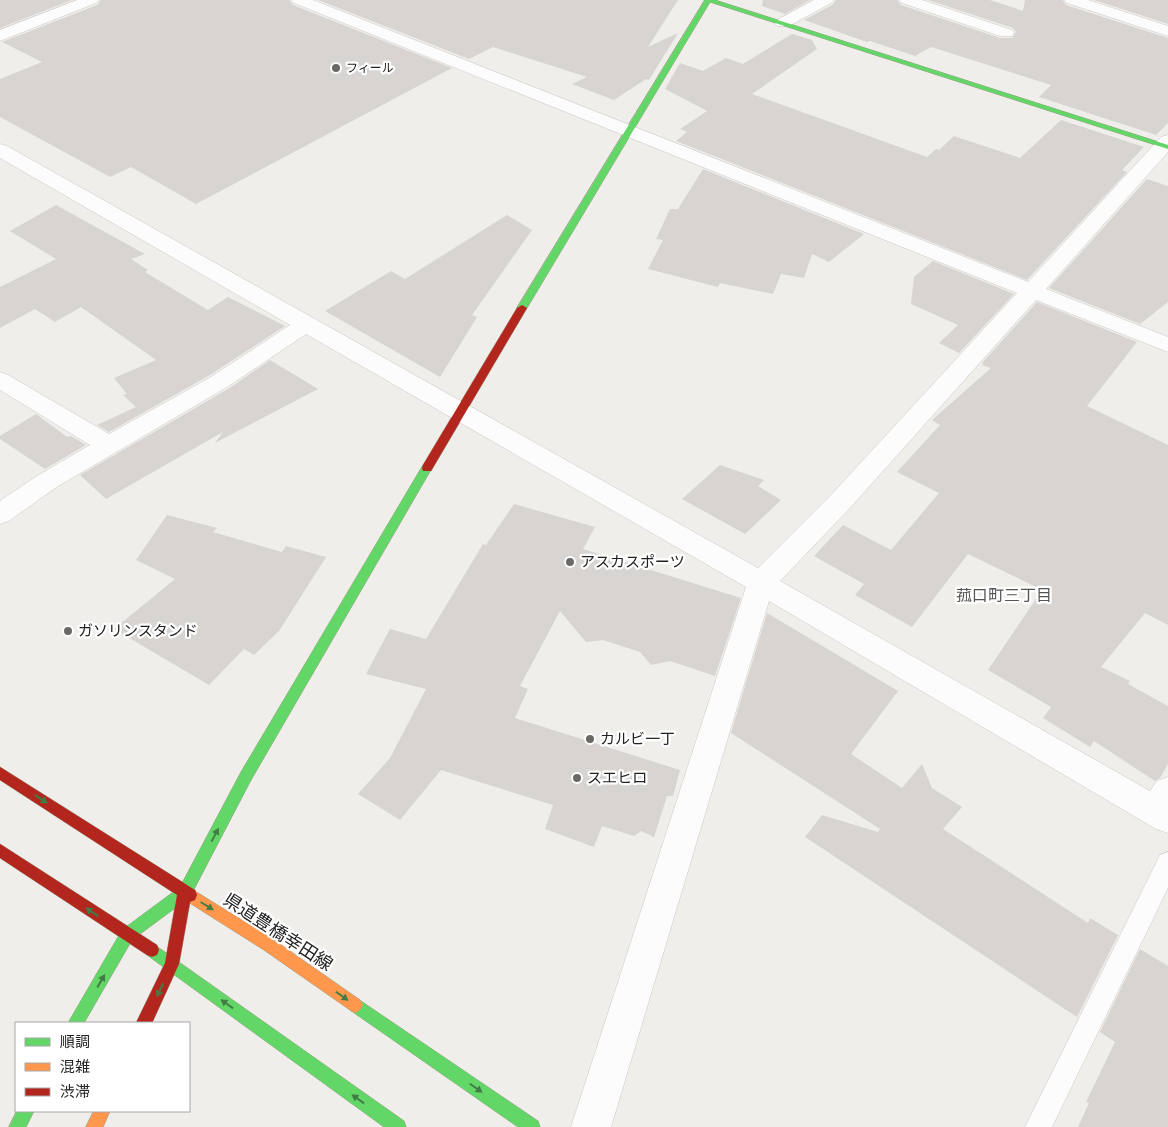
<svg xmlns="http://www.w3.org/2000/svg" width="1168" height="1127" font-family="Arial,'Noto Sans JP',sans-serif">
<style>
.building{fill:#d7d4d2}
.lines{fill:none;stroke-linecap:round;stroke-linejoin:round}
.lane-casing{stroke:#c9c8c7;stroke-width:1}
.street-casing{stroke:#c9c8c7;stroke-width:1}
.fast-casing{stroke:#999a82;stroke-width:1}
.slow-casing{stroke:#999a82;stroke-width:1}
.jam-casing{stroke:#999a82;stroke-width:1}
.lane{fill:#fdfcfc;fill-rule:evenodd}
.street{fill:#fdfcfc;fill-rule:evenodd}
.fast{fill:#63d668;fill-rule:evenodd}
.slow{fill:#ff974d;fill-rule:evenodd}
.jam{fill:#b3261e;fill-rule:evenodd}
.oneway{fill:#427c45}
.poi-dot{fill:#6a6968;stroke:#fff;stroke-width:2}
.labels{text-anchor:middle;stroke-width:4.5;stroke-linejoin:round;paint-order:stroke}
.far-poi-label{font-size:12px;fill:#222;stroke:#fff;text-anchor:start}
.poi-label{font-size:15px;fill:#222;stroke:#fff;text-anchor:start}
.neighbourhood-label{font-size:16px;fill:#555;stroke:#fff}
.near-street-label{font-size:18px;fill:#222;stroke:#fff}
</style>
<rect width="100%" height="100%" fill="#f0eeeb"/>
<g class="building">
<path d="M 0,0 L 72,0 L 0,28 Z"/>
<path d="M 101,0 L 289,0 L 293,5 L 452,68 L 196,204 L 131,167 L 110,177 L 0,117 L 0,79 L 42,62 L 2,42 L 97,5 Z"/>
<path d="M 318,0 L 678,0 L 648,47 L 678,33 L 649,80 L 646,79 L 614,100 L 572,84 L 587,77 L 493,47 L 469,59 Z"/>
<path d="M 763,0 L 810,0 L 785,14 L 762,6 Z"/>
<path d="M 836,0 L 897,0 L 901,5 L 1000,38 L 1012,38 L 1016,32 L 1013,28 L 928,0 L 990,0 L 1023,11 L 1025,0 L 1062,0 L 1066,5 L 1168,38 L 1168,123 L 1156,135 L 1039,97 L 1051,85 L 931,47 L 915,56 L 870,41 L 867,42 L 804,20 L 832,5 Z"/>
<path d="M 1094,0 L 1168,0 L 1168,24 Z"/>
<path d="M 792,34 L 812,40 L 817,49 L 752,94 L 927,157 L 936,149 L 939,150 L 954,136 L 1020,158 L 1061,120 L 1144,147 L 1122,170 L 1127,172 L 1027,280 L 676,141 L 687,132 L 680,129 L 707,111 L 665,89 L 680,63 L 703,71 L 726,58 L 743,64 Z"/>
<path d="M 703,169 L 864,234 L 829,262 L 812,254 L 804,278 L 781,274 L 773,294 L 720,283 L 718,287 L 648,269 L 663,240 L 656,239 L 670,209 L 678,209 Z"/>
<path d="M 1147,179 L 1168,186 L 1168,302 L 1140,324 L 1049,288 Z"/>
<path d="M 56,205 L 145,254 L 131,259 L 148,270 L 145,272 L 208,310 L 228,297 L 285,326 L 210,375 L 109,432 L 97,425 L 136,407 L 123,395 L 127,394 L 114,378 L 156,360 L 81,307 L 55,322 L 35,309 L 0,328 L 0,287 L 56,259 L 10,231 Z"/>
<path d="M 507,215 L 532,230 L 472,315 L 477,317 L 440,377 L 325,311 L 391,271 L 405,279 Z"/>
<path d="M 933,261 L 1014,294 L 959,353 L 939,343 L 958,325 L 911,304 L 914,277 Z"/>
<path d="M 1037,302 L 1137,342 L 1087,406 L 1168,445 L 1168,625 L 1145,613 L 1101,667 L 1130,681 L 1128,684 L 1168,706 L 1168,764 L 1160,778 L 1155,781 L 1094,741 L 1090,747 L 1043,718 L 1051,707 L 988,670 L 1042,590 L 968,554 L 912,627 L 855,595 L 864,584 L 814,556 L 843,525 L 891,550 L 939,493 L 897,472 L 940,425 L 932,420 L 991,368 L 982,365 L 984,364 L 982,363 Z"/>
<path d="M 270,360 L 318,389 L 215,443 L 223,432 L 106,499 L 80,475 L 228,389 Z"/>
<path d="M 36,414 L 67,437 L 71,436 L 86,445 L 45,469 L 0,439 L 0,436 Z"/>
<path d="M 720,465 L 764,480 L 758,486 L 781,500 L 745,534 L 682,499 Z"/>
<path d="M 514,504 L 595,527 L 583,549 L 741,598 L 715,676 L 670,661 L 651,665 L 640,652 L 603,640 L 586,642 L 560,611 L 520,686 L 528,689 L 515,718 L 680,770 L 673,796 L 667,796 L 654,837 L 641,831 L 634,836 L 602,826 L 594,847 L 545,829 L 553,805 L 441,770 L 400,820 L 358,794 L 390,758 L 426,689 L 366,674 L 390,629 L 426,639 L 483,544 L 486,545 Z"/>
<path d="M 167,515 L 217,528 L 213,532 L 282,552 L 286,546 L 326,557 L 279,631 L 254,655 L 244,649 L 209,685 L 114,629 L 175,579 L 136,560 Z"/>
<path d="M 767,613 L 898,691 L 851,754 L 902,788 L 922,764 L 932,788 L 962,807 L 943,829 L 1088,923 L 1090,918 L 1118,935 L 1077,1017 L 805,837 L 822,815 L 878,832 L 880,829 L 731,733 Z"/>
<path d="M 1140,949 L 1168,966 L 1168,1127 L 1078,1127 L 1089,1103 L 1086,1102 L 1115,1042 L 1100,1032 Z"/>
</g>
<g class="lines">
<defs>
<path id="lane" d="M 1168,852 L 1168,888 L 1052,1127 L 1025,1127 L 1160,855 Z"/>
<g id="street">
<path d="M 77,0 L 99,0 L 96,3 L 0,41 L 0,30 Z"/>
<path d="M 291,0 L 313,0 L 1028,282 L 1161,137 L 1168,135 L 1168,152 L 1046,289 L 1168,337 L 1168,352 L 1036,300 L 849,509 L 780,581 L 1150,791 L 1157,781 L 1168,777 L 1168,833 L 1156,829 L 769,601 L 611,1127 L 571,1127 L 746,587 L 306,334 L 227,387 L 55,488 L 9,521 L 0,524 L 0,501 L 37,476 L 90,445 L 0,390 L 0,372 L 8,375 L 109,434 L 211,377 L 290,325 L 0,158 L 0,144 L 7,146 L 758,568 L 831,495 L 1017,293 L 294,3 Z"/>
<path d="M 814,0 L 834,0 L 831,3 L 789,26 L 777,26 L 775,23 L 777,20 Z"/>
<path d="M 899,0 L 922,0 L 1012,30 L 1014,33 L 1012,36 L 1000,36 L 902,3 Z"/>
<path d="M 1064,0 L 1088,0 L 1168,26 L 1168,36 L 1067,3 Z"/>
</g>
<g id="fast">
<path d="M 705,0 L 715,0 L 1168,145 L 1168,149 L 710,2 L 527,308 L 525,310 L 519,310 L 517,308 Z"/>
<path d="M 427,464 L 432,468 L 251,780 L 190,897 L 132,940 L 84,1023 L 68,1023 L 122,930 L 180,887 L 241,772 L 423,465 Z"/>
<path d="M 152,943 L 404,1121 L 406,1127 L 384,1127 L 147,955 L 145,950 L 147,945 Z"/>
<path d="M 355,997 L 538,1121 L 540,1127 L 518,1127 L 350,1010 L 347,1005 L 350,1000 Z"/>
<path d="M 17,1111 L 34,1111 L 26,1127 L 9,1127 Z"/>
</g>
<g id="slow">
<path d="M 190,888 L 274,940 L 360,1000 L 363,1005 L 360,1010 L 355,1013 L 350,1010 L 264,950 L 185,900 L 183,895 L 185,890 Z"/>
<path d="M 94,1111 L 110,1111 L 103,1127 L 86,1127 Z"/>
</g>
<g id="jam">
<path d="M 522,305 L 527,308 L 431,471 L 423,471 L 422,468 L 423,465 L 517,308 Z"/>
<path d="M 0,767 L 195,890 L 197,895 L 195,900 L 190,902 L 179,964 L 152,1023 L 136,1023 L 165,963 L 177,895 L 0,780 Z"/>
<path d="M 0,844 L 157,945 L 159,950 L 157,955 L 152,957 L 147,955 L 0,858 Z"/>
</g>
</defs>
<use href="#lane" class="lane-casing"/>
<use href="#street" class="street-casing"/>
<use href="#fast" class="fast-casing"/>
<use href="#slow" class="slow-casing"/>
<use href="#jam" class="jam-casing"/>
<use href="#lane" class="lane"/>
<use href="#street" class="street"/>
<use href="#fast" class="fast"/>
<use href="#slow" class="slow"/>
<use href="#jam" class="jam"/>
</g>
<defs><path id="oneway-solid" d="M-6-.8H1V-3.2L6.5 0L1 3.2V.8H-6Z" transform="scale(1.25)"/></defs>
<g class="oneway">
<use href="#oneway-solid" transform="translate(41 799) rotate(33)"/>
<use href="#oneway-solid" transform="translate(215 835) rotate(-62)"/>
<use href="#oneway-solid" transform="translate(207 906) rotate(32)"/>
<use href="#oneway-solid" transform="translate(92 912) rotate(-147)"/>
<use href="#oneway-solid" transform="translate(101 981) rotate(-60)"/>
<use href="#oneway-solid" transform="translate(160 990) rotate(115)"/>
<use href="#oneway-solid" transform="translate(342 996) rotate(35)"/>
<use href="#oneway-solid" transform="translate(227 1004) rotate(-144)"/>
<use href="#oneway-solid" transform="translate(476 1088) rotate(35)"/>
<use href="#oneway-solid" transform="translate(358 1099) rotate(-144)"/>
</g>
<g class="poi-dot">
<circle cx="336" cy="68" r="5"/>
<circle cx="570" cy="562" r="5"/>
<circle cx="68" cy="631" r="5"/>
<circle cx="590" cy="739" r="5"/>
<circle cx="577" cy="778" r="5"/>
</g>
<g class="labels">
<g class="far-poi-label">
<text x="346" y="72">フィール</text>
</g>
<g class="poi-label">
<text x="580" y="567">アスカスポーツ</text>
<text x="78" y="636">ガソリンスタンド</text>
<text x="600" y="744">カルビ一丁</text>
<text x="587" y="783">スエヒロ</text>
</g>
<g class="neighbourhood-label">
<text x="1004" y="601">菰口町三丁目</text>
</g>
<g class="near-street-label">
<text transform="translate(278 932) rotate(33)" y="6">県道豊橋幸田線</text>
</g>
</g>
<rect x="15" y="1022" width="175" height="90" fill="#ffffff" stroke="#a7a7a7"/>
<rect x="25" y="1038" width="25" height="8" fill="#63d668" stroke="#a7a7a7"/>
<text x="60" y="1047" font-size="15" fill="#222222">順調</text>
<rect x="25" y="1063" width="25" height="8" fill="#ff974d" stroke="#a7a7a7"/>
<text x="60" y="1072" font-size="15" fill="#222222">混雑</text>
<rect x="25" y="1088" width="25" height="8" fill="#b3261e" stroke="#a7a7a7"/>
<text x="60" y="1097" font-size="15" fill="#222222">渋滞</text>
</svg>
